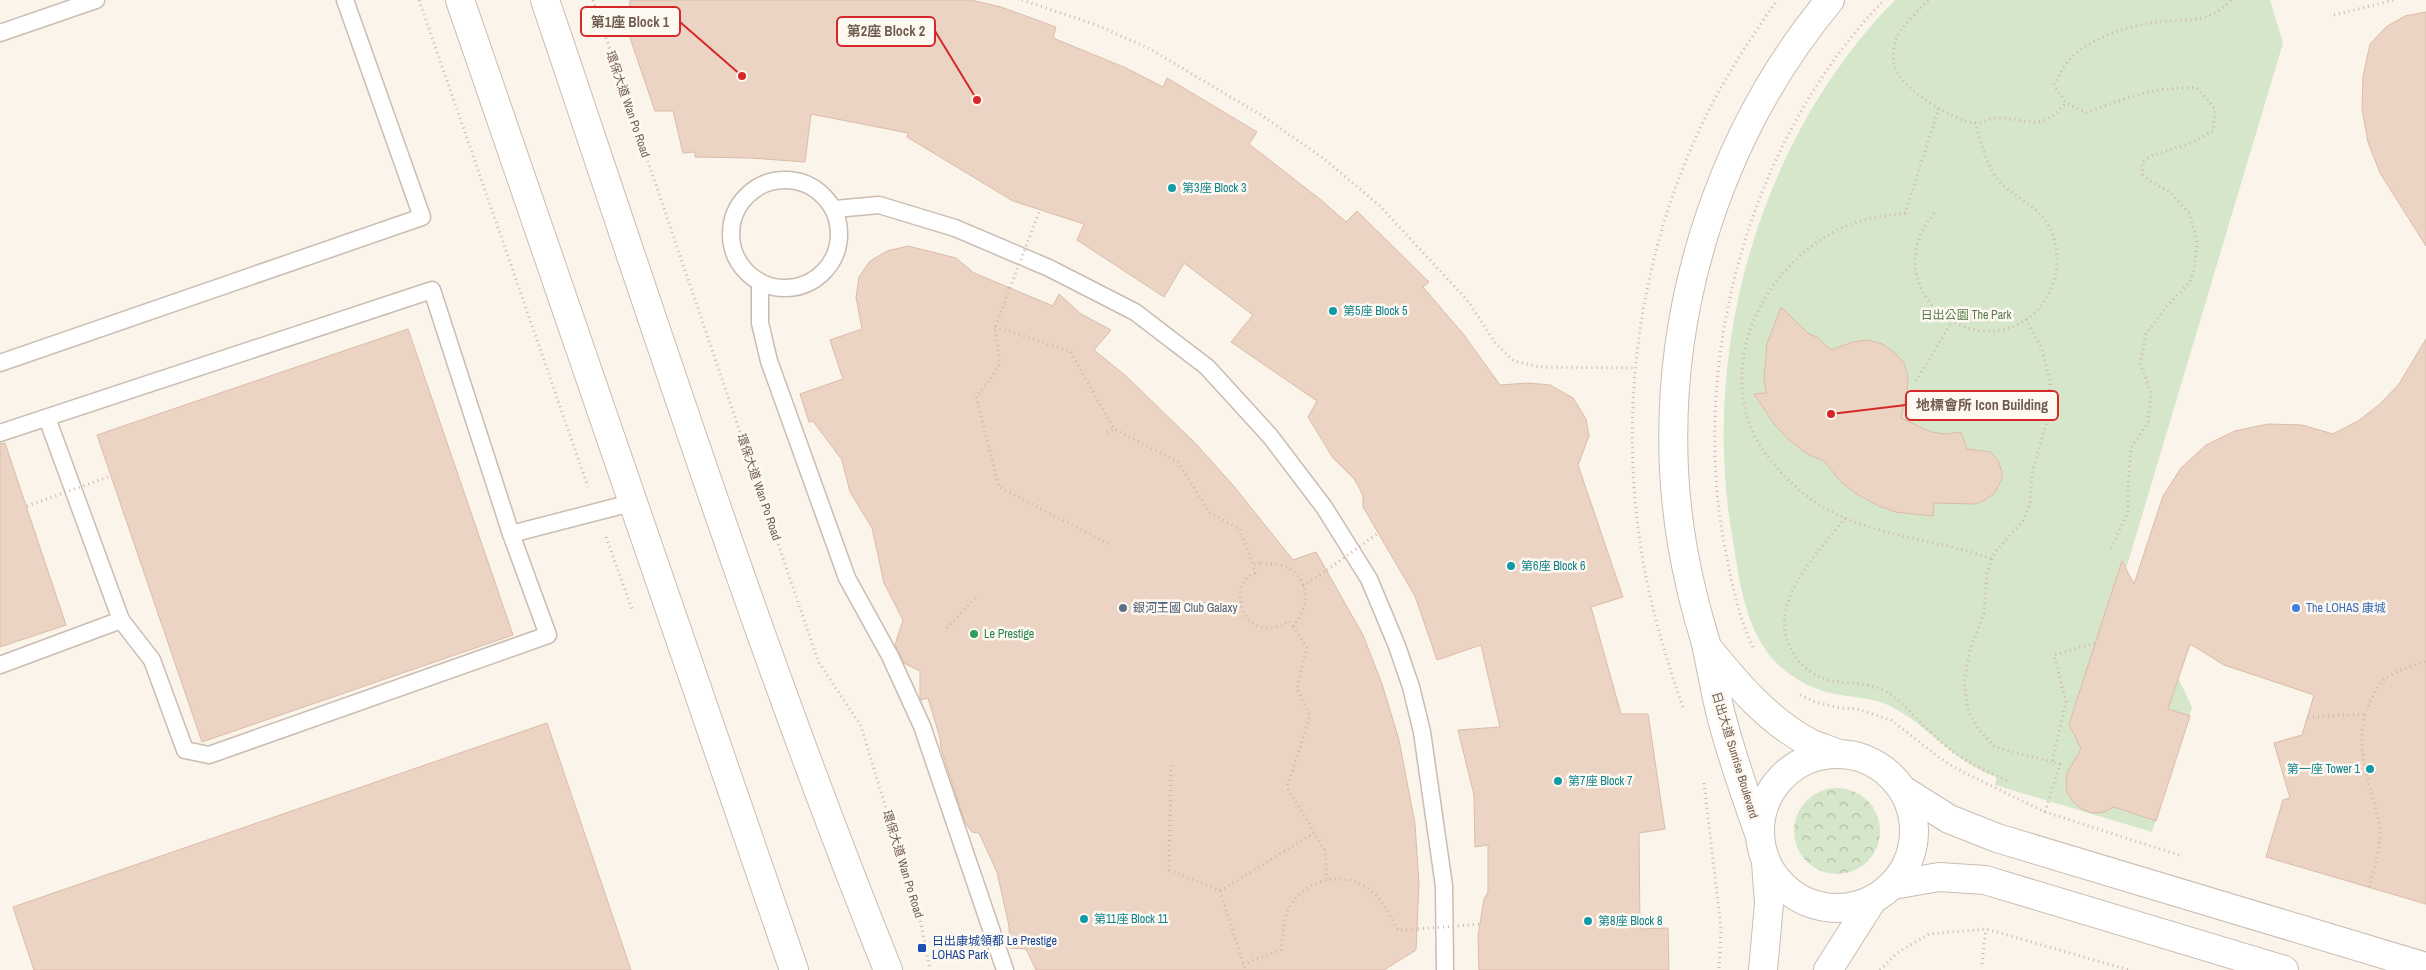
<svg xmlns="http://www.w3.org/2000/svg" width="2426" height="970" font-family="'Archivo Narrow','Noto Sans TC',sans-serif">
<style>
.forest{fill:url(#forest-crowns)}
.park{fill:#d5e6ca}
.building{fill:#ecd4c5;stroke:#dcbba7}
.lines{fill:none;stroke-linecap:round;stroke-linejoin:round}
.lane-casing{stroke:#cbbcb1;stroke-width:19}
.street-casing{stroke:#cbbcb1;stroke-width:30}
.secondary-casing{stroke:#cdbcaf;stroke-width:30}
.path{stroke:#d1b7a8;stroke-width:3;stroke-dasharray:1 4;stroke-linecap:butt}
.lane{stroke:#fff;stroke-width:16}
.street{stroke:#fff;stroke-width:28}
.secondary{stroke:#fff;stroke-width:28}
.path-bridge{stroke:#d1b7a8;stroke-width:3;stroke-dasharray:1 4;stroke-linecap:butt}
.culture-dot{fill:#0f9aa8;stroke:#fdf8f0;stroke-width:2}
.service-dot{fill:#5c6f8a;stroke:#fdf8f0;stroke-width:2}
.shop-dot{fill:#3f7fe0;stroke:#fdf8f0;stroke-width:2}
.leisure-dot{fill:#2e9e5b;stroke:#fdf8f0;stroke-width:2}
.transit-dot{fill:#1a4fb4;stroke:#fdf8f0;stroke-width:2}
.labels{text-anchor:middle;stroke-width:5;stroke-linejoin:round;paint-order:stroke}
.street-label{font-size:12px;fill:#715c50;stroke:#fdf8f0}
.culture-label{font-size:12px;fill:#0d838f;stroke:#fdf8f0;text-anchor:start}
.park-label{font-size:12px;fill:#5b7b4d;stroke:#fdf8f0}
.service-label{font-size:12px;fill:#4e5e75;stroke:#fdf8f0;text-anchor:start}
.shop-label{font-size:12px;fill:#366cbe;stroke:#fdf8f0;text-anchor:start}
.leisure-label{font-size:12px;fill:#27864d;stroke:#fdf8f0;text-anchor:start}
.transit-label{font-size:12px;fill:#164399;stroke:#fdf8f0;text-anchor:start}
.leader{fill:none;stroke:#d62828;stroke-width:2}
.callout-dot{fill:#d62828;stroke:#fdf8f0;stroke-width:2}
.callout{fill:#fdf8f0;stroke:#d62828;stroke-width:2}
.callout-label{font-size:14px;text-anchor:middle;font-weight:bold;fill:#715c50}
</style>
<defs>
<pattern id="forest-crowns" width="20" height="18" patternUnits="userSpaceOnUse" patternTransform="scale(1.25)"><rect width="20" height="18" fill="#d5e6ca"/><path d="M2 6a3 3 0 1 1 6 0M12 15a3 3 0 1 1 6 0" fill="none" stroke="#b1bea6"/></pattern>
</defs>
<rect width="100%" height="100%" fill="#faf4ea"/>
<circle class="forest" cx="1837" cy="831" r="43"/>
<path class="park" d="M 1895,0 L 2270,0 L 2283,43 L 2126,569 L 2192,707 L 2152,832 L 1995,785 L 1997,777 C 1952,762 1931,726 1888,705 C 1873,698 1858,698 1841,695 C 1814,691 1788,677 1770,656 C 1745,624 1739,580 1733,541 C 1699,351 1759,139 1895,0 Z"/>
<g class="building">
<path d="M 630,0 L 971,0 L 1001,7 L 1056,27 L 1053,38 L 1126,68 L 1163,87 L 1167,78 L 1257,132 L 1249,144 L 1321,200 L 1346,222 L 1357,211 L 1429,282 L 1423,287 L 1464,335 L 1500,385 L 1528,383 L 1550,385 L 1573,398 L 1586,419 L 1589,436 L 1578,465 L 1623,597 L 1591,607 L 1621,714 L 1648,714 L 1665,829 L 1639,833 L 1640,929 L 1668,928 L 1669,970 L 1479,970 L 1478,936 L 1484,899 L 1488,892 L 1488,845 L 1475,847 L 1474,795 L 1458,730 L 1500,727 L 1481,645 L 1437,660 L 1415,596 L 1363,507 L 1363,496 L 1359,487 L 1354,479 L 1333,458 L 1308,417 L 1317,401 L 1231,342 L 1253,315 L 1184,263 L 1164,297 L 1077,240 L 1084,224 L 1013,201 L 907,137 L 908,133 L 811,114 L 805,162 L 751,158 L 695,157 L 695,152 L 683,153 L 673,111 L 655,111 L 627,29 Z"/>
<path d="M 2426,12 L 2426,246 L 2380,173 L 2368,142 L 2362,109 L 2363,76 L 2370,44 L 2386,27 L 2405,16 Z"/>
<path d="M 908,246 L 956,258 L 974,273 L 1053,306 L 1059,294 L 1081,314 L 1111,330 L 1094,350 L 1126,376 L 1195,443 L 1232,484 L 1293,560 L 1316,552 L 1363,635 L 1382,684 L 1399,740 L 1415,824 L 1419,884 L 1416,950 L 1384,970 L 1036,970 L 1026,949 L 1010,948 L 1009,926 L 997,872 L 979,833 L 972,832 L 965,822 L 941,749 L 940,738 L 928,698 L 921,700 L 920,699 L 920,671 L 904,663 L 895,645 L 903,620 L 884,583 L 872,528 L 850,492 L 842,460 L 813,421 L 809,422 L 800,394 L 843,379 L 830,340 L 862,329 L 856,297 L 859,277 L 870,261 L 887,251 Z"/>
<path d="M 1781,307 L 1809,334 L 1817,337 L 1831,350 L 1853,342 L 1868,340 L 1882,344 L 1894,352 L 1904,363 L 1908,377 L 1907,392 L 1901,418 L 1931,432 L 1946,434 L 1961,432 L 1967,449 L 1991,452 L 1998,460 L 2002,472 L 2002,479 L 1994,494 L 1983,501 L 1975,504 L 1934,503 L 1933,516 L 1896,512 L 1879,506 L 1855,493 L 1841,482 L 1824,461 L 1809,455 L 1790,441 L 1774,424 L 1754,394 L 1766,393 L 1764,379 L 1767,344 Z"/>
<path d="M 408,329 L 513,635 L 202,742 L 97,435 Z"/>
<path d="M 2426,339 L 2426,904 L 2266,857 L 2283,800 L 2290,798 L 2274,743 L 2302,735 L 2314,695 L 2224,665 L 2190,644 L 2168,709 L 2190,716 L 2156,821 L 2114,807 L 2104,812 L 2092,813 L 2082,809 L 2073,802 L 2067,792 L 2066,783 L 2067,773 L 2081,749 L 2069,724 L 2122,561 L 2134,584 L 2163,496 L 2181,468 L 2206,445 L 2235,431 L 2268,424 L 2302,425 L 2333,434 L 2358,421 L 2380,404 L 2399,384 Z"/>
<path d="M 5,443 L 66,625 L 0,647 L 0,444 Z"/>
<path d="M 547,723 L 631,970 L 34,970 L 13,907 Z"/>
</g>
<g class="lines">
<defs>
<g id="lane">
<path d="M 0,33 L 96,0"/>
<circle cx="785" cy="234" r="54"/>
<path d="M 835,209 L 879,205 L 955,228 L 1049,268 L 1135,312 L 1207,367 L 1270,436 L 1324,507 L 1369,579 L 1397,646 L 1411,687 L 1422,732 L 1444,886 L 1445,970"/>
<path d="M 760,282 L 760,323 L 769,361 L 847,578 L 890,656 L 922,726 L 1005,970"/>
<path d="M 0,363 L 422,217 L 345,0"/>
<path d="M 0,433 L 432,290 L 511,534 L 548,635 L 209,755 L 185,750 L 152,660 L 121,620"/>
<path d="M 511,534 L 631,503"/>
<path d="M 0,665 L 121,620 L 47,418"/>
</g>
<g id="street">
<path d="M 1708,648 C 1736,683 1769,722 1810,743 C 1819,747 1829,750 1839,754"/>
<circle cx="1837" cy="831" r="77"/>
<path d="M 1903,790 L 1949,819 L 1997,838 L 2426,967"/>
<path d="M 1760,836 C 1747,800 1734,763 1724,726 C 1716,699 1712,671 1706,644 C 1701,625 1695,607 1691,588 C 1682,550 1676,509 1674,470 C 1666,301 1722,130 1830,0"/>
<path d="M 1893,885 L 1939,877 L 1985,880 L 2284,970"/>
<path d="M 1763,970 L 1769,904 L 1766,862"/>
<path d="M 1828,970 L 1873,899"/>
</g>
<g id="secondary">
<path d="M 460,0 L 794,970"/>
<path d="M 545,0 C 655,325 760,652 888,970"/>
</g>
</defs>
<use href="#lane" class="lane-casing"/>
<use href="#street" class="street-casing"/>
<use href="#secondary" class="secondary-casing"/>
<g class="path">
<path d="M 419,0 L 588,487"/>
<path d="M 593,0 L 818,661 L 861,726 L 921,924 L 930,970"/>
<path d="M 1022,0 L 1094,24 L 1150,49 L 1261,115 L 1323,158 L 1379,205 L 1467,300 L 1496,344 L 1514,361 L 1540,367 L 1636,368"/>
<path d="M 1928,0 C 1919,10 1898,29 1895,42 C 1893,48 1893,63 1895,68 C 1901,88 1954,122 1975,123 C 1982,124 1989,118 1997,118 C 2030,118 2038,134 2066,103"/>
<path d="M 2334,15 L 2394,0"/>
<path d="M 1939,108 L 1905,213 C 1885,216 1865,218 1846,226 C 1776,257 1727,336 1746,413 C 1754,447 1783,478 1811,499 C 1863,537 1933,537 1992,559"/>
<path d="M 1934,213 C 1928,221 1922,229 1919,239 C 1897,302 1972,355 2026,320 C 2061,296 2069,240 2036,210 C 2022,197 2008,193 1996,177 C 1985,162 1981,141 1975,123"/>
<path d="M 1010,288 L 995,327 L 1000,363 L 988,383 L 976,396 L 999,487 L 1109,544"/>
<path d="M 2026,319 L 2042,349 L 2050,381 L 2049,414 L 2032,473 L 2030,503 L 2023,521 L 1995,552 L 1987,572 L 1984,613 L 1970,650 L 1964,681 L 1968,711 L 1980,731 L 1995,747 L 2052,762"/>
<path d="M 995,327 L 1070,351 L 1114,429 L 1178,462 L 1210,513 L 1240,529 L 1253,565"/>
<path d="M 1916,381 L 1951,323"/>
<path d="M 1107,432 L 1114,429"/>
<path d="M 1845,518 C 1817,555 1761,607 1795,656 C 1802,667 1814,676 1828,680 C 1847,685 1869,681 1887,692 C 1907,705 1922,726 1940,741 C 1960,759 1983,770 2008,781"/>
<path d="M 606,537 L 632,609"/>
<path d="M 2111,548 L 2128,512 L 2128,484 L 2131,448 L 2148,423 L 2151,393 L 2140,363 L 2146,334 L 2167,306 L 2190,282 L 2195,264 L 2197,241 L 2189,213 L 2170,192 L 2151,182 L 2143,175 L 2142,162 L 2151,156 L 2191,143 L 2213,131 L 2215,109 L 2197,88 C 2155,86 2125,98 2087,113 L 2066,103 L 2054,85 C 2058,78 2061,71 2065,65 C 2084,39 2127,26 2157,22 C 2188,18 2207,25 2231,0"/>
<path d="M 1261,563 C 1273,564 1287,564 1295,573 C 1312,588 1306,612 1293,626 L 1289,621 C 1244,649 1224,584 1255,573 L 1253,565 Z"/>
<path d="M 1303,586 L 1327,570"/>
<path d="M 1293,626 L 1307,648 L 1297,688 L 1310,716 L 1287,787 L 1325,851 L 1327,879"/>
<path d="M 947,628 L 977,596"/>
<path d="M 1753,647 C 1738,617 1732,582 1725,549 C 1689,360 1749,140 1884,0"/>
<path d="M 1800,695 L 1815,702 L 1840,708 L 1857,709 L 1891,720 L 1941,759 L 1961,771 L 2045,812 L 2179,855"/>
<path d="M 1683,707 C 1663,651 1647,594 1639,535 C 1619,390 1644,236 1711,106 C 1730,69 1754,34 1777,0"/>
<path d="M 2308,717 L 2365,714"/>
<path d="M 1171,765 L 1169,870 L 1220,891 L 1245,970"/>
<path d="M 1704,783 L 1721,929 L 1719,970"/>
<path d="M 2045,812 L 2060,764 L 2052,762 L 2066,702 L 2054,655 L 2095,643"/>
<path d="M 2369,887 C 2374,866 2383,845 2379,824 C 2372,783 2351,747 2369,705 C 2372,696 2377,686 2385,679 C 2396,670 2412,666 2426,661"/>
<path d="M 1220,891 L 1314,833"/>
<path d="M 1243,964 L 1281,950 C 1283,938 1283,924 1287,912 C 1300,881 1342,868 1370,890 C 1383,900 1390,916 1398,930 L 1417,930"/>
<path d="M 1982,964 L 1986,929"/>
<path d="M 1880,970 L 1897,953 L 1929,934 L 1986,929 L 2129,970"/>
</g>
<use href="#lane" class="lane"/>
<use href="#street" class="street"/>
<use href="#secondary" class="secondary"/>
<g class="path-bridge">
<path d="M 1010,288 L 1040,210"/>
<path d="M 27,506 L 111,476"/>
<path d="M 1327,570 L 1378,533"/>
<path d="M 1418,929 L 1480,924"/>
</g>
</g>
<g class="culture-dot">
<circle cx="1172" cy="188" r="5"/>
<circle cx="1333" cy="311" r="5"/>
<circle cx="1511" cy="566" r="5"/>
<circle cx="2370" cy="769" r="5"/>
<circle cx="1558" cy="781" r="5"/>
<circle cx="1084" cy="919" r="5"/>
<circle cx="1588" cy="921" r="5"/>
</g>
<circle class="service-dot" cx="1123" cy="608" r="5"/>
<circle class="shop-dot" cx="2296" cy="608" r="5"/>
<circle class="leisure-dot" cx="974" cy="634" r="5"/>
<rect class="transit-dot" x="917" y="943" width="10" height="10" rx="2.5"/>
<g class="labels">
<g class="street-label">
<text transform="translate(628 104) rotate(71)" y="4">環保大道 Wan Po Road</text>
<text transform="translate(759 487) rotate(71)" y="4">環保大道 Wan Po Road</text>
<text transform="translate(1735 755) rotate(73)" y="4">日出大道 Sunrise Boulevard</text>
<text transform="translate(903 864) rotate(73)" y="4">環保大道 Wan Po Road</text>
</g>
<g class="culture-label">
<text x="1182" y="192">第3座 Block 3</text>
<text x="1343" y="315">第5座 Block 5</text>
<text x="1521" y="570">第6座 Block 6</text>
<text x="2360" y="773" text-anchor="end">第一座 Tower 1</text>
<text x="1568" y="785">第7座 Block 7</text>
<text x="1094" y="923">第11座 Block 11</text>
<text x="1598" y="925">第8座 Block 8</text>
</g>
<g class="park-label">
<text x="1966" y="319">日出公園 The Park</text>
</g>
<g class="service-label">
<text x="1133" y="612">銀河王國 Club Galaxy</text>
</g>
<g class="shop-label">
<text x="2306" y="612">The LOHAS 康城</text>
</g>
<g class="leisure-label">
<text x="984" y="638">Le Prestige</text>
</g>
<g class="transit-label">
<text x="932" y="945">日出康城領都 Le Prestige<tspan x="932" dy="14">LOHAS Park</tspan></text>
</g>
</g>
<path class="leader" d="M742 76L680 22M977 100L935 31M1831 414L1906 405"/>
<g class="callout-dot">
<circle cx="742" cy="76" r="5"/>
<circle cx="977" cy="100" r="5"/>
<circle cx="1831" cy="414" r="5"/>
</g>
<g class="callout">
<rect x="581" y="7" width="99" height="29" rx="5"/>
<rect x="837" y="17" width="98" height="29" rx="5"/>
<rect x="1906" y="391" width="152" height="29" rx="5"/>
</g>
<g class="callout-label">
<text x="630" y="27">第1座 Block 1</text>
<text x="886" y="36">第2座 Block 2</text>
<text x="1982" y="410">地標會所 Icon Building</text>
</g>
</svg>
